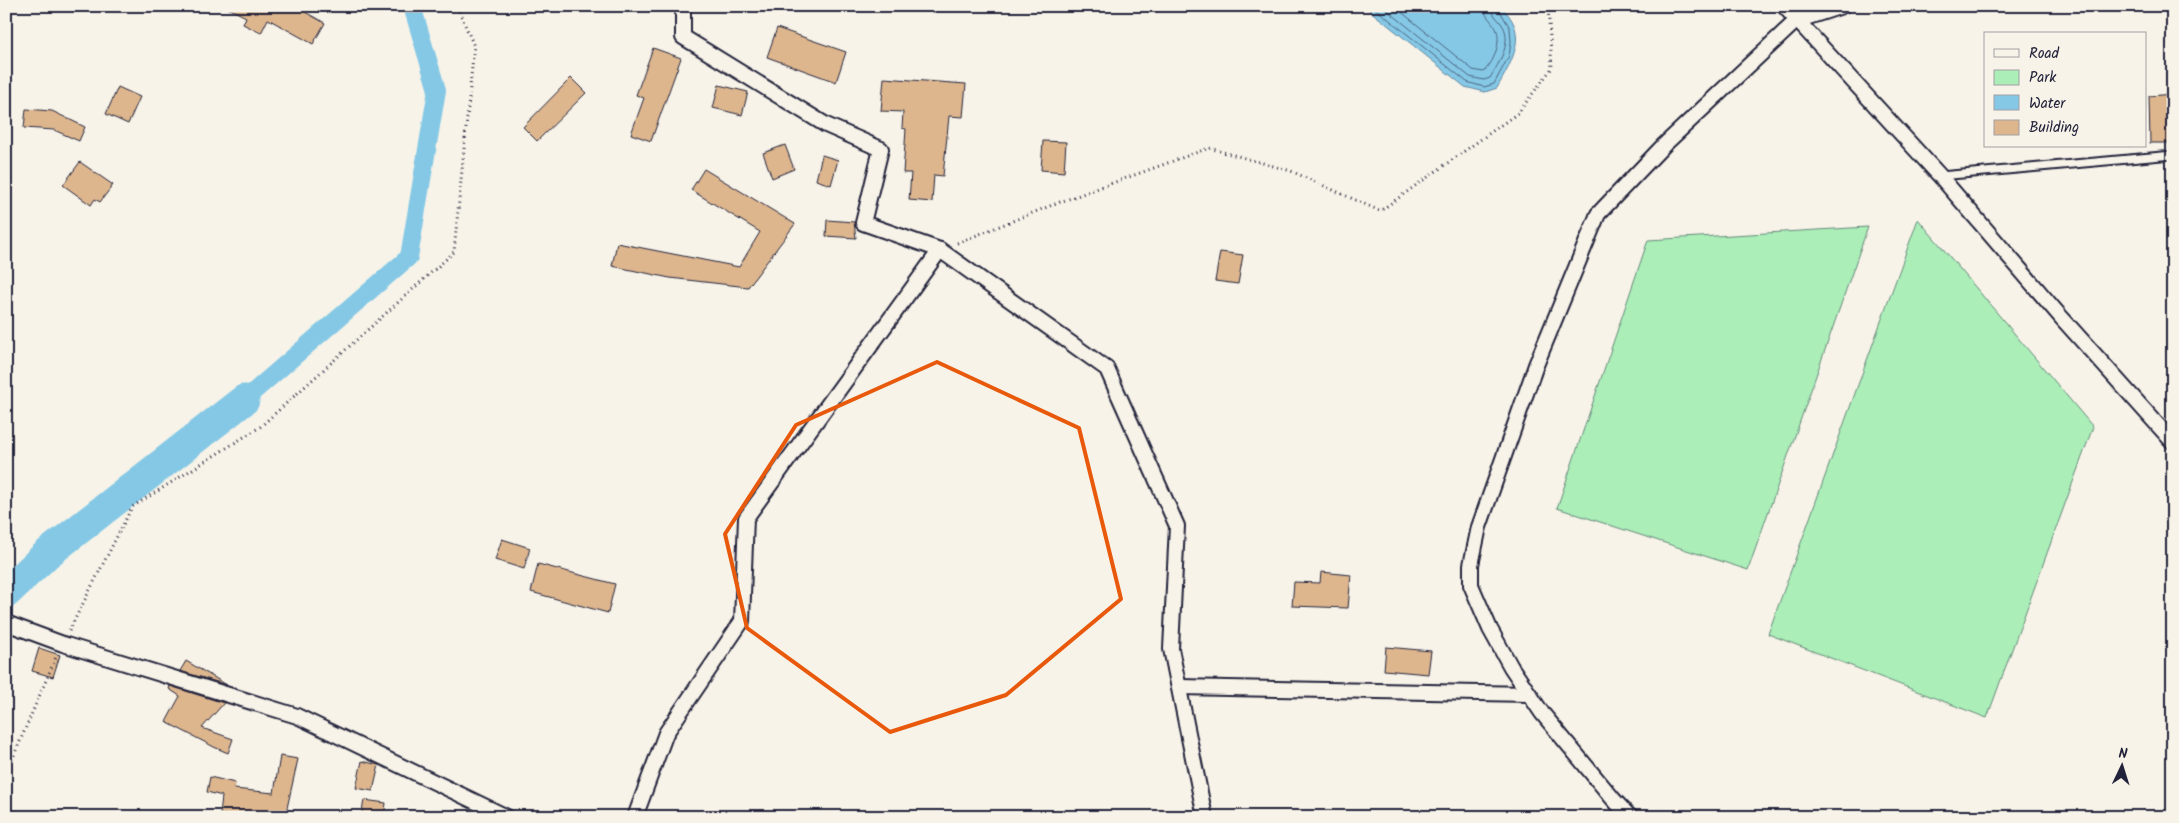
<svg xmlns="http://www.w3.org/2000/svg" width="2179" height="823" font-family="Kalam,sans-serif">
<style>
.green{fill:#abeeb8;stroke:#66887a}
.water{fill:#85c8e6;stroke:#5d86a2}
.lines{fill:none;stroke-linecap:round;stroke-linejoin:round}
.shore{stroke:#4a647f;stroke-width:1}
.canal{stroke:#85c8e6;stroke-width:18}
.river{stroke:#85c8e6;stroke-width:31}
.building{fill:#ddb68e;stroke:#22223b}
.lane-casing{stroke:#22223b;stroke-width:11}
.street-casing{stroke:#22223b;stroke-width:18}
.path{stroke:#22223b;stroke-width:3;stroke-dasharray:1 4;stroke-linecap:butt}
.lane{stroke:#f7f3e8;stroke-width:7}
.street{stroke:#f7f3e8;stroke-width:14}
.marked{fill:none;stroke:#e8590c;stroke-width:4;stroke-linejoin:round}
</style>
<rect width="100%" height="100%" fill="#f7f3e8"/>
<filter id="ink" filterUnits="userSpaceOnUse"><feTurbulence type="fractalNoise" baseFrequency=".02" numOctaves="2"/><feDisplacementMap in="SourceGraphic" scale="10" xChannelSelector="R" yChannelSelector="G"/><feConvolveMatrix kernelMatrix="1 2 1 2 8 2 1 2 1" color-interpolation-filters="sRGB"/></filter>
<g filter="url(#ink)">
<g class="green">
<path d="M 1918,219 L 2093,427 L 1987,718 L 1768,634 Z"/>
<path d="M 1868,227 L 1748,570 L 1557,508 L 1648,240 Z"/>
</g>
<path class="water" d="M 1364,6 L 1500,6 C 1530,32 1513,60 1497,88 L 1485,92 L 1465,87 Z"/>
<g class="lines">
<g class="shore">
<path d="M 1372,6 L 1467,82 L 1484,87 L 1494,84 L 1509,56 L 1511,42 L 1510,28 L 1497,6"/>
<path d="M 1382,6 L 1470,77 L 1484,80 L 1490,78 C 1499,63 1514,40 1501,23 C 1496,17 1492,14 1491,6"/>
<path d="M 1394,6 L 1473,70 L 1483,72 C 1493,64 1501,44 1497,31 C 1494,21 1484,18 1484,6"/>
</g>
<path class="canal" d="M 244,400 L 409,257 L 437,90 L 412,6"/>
<path class="river" d="M 6,593 L 47,554 L 244,400"/>
</g>
<g class="building">
<path d="M 224,6 L 294,6 L 325,23 L 313,44 L 268,19 L 261,33 L 243,24 L 246,17 Z"/>
<path d="M 777,28 L 846,52 L 836,82 L 767,57 Z"/>
<path d="M 653,48 L 681,58 L 651,141 L 631,134 L 644,98 L 636,95 Z"/>
<path d="M 571,78 L 586,93 L 537,141 L 523,127 Z"/>
<path d="M 884,78 L 966,84 L 963,117 L 949,116 L 943,176 L 934,175 L 932,202 L 909,200 L 911,173 L 903,173 L 906,129 L 902,128 L 903,112 L 881,111 Z"/>
<path d="M 719,85 L 748,92 L 742,115 L 713,108 Z"/>
<path d="M 118,87 L 140,97 L 128,124 L 106,114 Z"/>
<path d="M 2173,94 L 2173,143 L 2150,143 L 2149,96 Z"/>
<path d="M 26,109 L 52,111 L 85,127 L 79,141 L 54,130 L 24,128 Z"/>
<path d="M 1043,141 L 1066,142 L 1064,172 L 1041,170 Z"/>
<path d="M 785,145 L 794,169 L 772,178 L 763,153 Z"/>
<path d="M 822,155 L 838,160 L 831,185 L 816,180 Z"/>
<path d="M 80,162 L 113,185 L 100,202 L 95,199 L 91,205 L 63,185 Z"/>
<path d="M 704,169 L 795,224 L 748,287 L 670,278 L 612,266 L 617,243 L 739,267 L 760,232 L 691,190 Z"/>
<path d="M 827,220 L 854,222 L 856,238 L 826,236 Z"/>
<path d="M 1220,252 L 1243,255 L 1238,284 L 1215,281 Z"/>
<path d="M 502,539 L 530,548 L 524,569 L 495,560 Z"/>
<path d="M 538,564 L 615,584 L 608,613 L 531,592 Z"/>
<path d="M 1321,572 L 1351,575 L 1348,608 L 1292,606 L 1294,582 L 1320,583 Z"/>
<path d="M 1386,647 L 1431,651 L 1428,674 L 1384,670 Z"/>
<path d="M 39,648 L 60,655 L 53,677 L 32,671 Z"/>
<path d="M 186,661 L 227,685 L 180,671 Z"/>
<path d="M 170,686 L 224,703 L 202,728 L 233,739 L 228,753 L 214,747 L 166,722 L 180,696 L 169,689 Z"/>
<path d="M 280,756 L 298,759 L 285,817 L 256,810 L 256,817 L 220,815 L 222,796 L 207,792 L 210,777 L 235,783 L 234,789 L 274,793 Z"/>
<path d="M 362,761 L 379,765 L 373,791 L 356,788 Z"/>
<path d="M 364,800 L 386,803 L 384,817 L 361,817 Z"/>
</g>
<g class="lines">
<defs>
<path id="lane" d="M 1940,176 L 2173,155"/>
<g id="street">
<path d="M 1784,6 L 1940,176 L 2060,316 L 2173,442"/>
<path d="M 940,250 L 1107,369 L 1177,526 L 1171,649 L 1205,817"/>
<path d="M 6,623 L 63,644 L 297,716 L 507,817"/>
<path d="M 1179,687 L 1529,694"/>
<path d="M 635,817 L 666,733 L 742,621 L 746,518 L 940,250 L 863,223 L 881,149 L 826,125 L 683,37 L 683,6"/>
<path d="M 1630,817 L 1614,800 L 1542,713 L 1511,667 L 1490,629 L 1471,585 L 1471,565 L 1479,527 L 1536,365 L 1598,214 L 1664,145 L 1796,21 L 1842,6"/>
</g>
</defs>
<use href="#lane" class="lane-casing"/>
<use href="#street" class="street-casing"/>
<g class="path">
<path d="M 957,243 L 1060,202 L 1209,148 L 1291,171 L 1380,211 L 1518,113 L 1552,68 L 1548,6"/>
<path d="M 69,631 L 132,507 L 260,427 L 454,252 L 474,46 L 457,6"/>
<path d="M 6,774 L 56,657"/>
</g>
<use href="#lane" class="lane"/>
<use href="#street" class="street"/>
</g>
</g>
<path class="marked" d="M 937,362 L 1079,428 L 1121,599 L 1006,695 L 890,732 L 747,628 L 725,534 L 796,425 Z"/>
<rect width="2179" height="823" fill="none" stroke="#f7f3e8" stroke-width="25"/>
<rect x="12" y="12" width="2154" height="798" fill="none" stroke="#22223b" stroke-width="2" filter="url(#ink)"/>
<rect x="1984" y="32" width="162" height="115" fill="#f7f3e8" stroke="#a29fa3"/>
<rect x="1994" y="49" width="25" height="8" fill="#f7f3e8" stroke="#a29fa3"/>
<text x="2029" y="58" font-size="15" fill="#22223b">Road</text>
<rect x="1994" y="70" width="25" height="15" fill="#abeeb8" stroke="#a29fa3"/>
<text x="2029" y="82" font-size="15" fill="#22223b">Park</text>
<rect x="1994" y="95" width="25" height="15" fill="#85c8e6" stroke="#a29fa3"/>
<text x="2029" y="108" font-size="15" fill="#22223b">Water</text>
<rect x="1994" y="120" width="25" height="15" fill="#ddb68e" stroke="#a29fa3"/>
<text x="2029" y="132" font-size="15" fill="#22223b">Building</text>
<g transform="translate(2122 766) rotate(4)" stroke="#f7f3e8" stroke-width="4" paint-order="stroke">
<path d="M0-4L9 19L0 12L-9 19Z" fill="#22223b"/>
<text y="-8" font-size="14" font-weight="bold" text-anchor="middle" fill="#22223b">N</text>
</g>
</svg>
